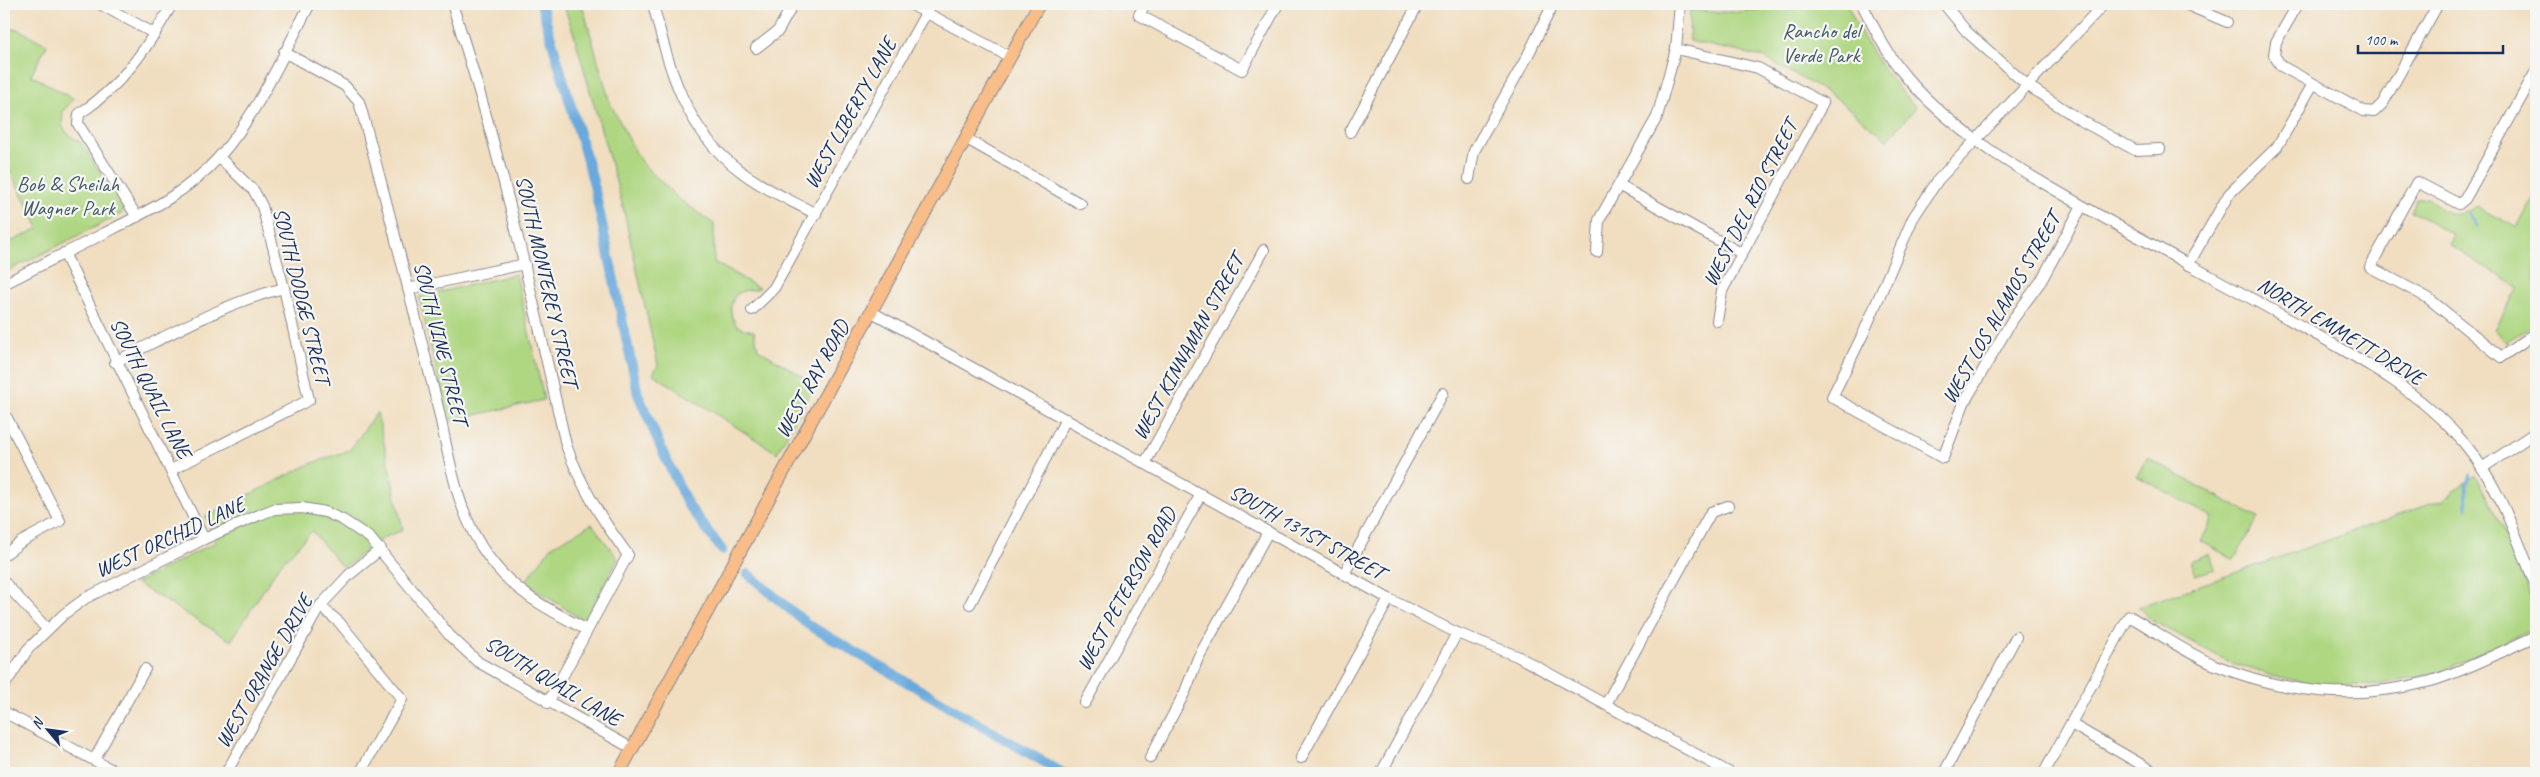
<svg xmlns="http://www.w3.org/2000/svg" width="2540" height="777" font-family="Caveat,sans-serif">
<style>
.green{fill:#afd782;stroke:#658370}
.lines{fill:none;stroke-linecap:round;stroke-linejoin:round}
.stream{stroke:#69a9dc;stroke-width:3}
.canal{stroke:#69a9dc;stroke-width:10}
.minor-casing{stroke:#86868f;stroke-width:12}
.major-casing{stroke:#86868f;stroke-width:14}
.minor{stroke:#fff;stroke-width:10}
.major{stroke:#f8bd89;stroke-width:12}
.labels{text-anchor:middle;stroke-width:4.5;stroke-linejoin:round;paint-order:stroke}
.park-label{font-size:21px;fill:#405967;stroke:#f6f6f2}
.street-label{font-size:21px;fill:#1b2f5e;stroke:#f6f6f2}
</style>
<rect width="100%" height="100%" fill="#f6f6f2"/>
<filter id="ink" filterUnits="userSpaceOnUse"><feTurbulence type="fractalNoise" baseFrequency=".02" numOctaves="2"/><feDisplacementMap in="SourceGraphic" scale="10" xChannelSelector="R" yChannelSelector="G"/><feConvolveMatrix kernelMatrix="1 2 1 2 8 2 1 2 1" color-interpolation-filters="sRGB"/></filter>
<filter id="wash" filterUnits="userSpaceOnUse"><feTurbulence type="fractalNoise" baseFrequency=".0096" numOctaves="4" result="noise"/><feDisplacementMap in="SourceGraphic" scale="20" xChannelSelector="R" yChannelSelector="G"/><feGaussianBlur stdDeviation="1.12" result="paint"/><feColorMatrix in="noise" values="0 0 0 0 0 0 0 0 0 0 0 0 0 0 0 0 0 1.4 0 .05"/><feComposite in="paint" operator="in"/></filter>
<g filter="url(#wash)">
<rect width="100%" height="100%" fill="#f1dec0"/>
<g class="green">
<path d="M 563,4 L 582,4 L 610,103 L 641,162 L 679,199 L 714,224 L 714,262 L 759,288 C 753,291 745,289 739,293 C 728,300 729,318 738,326 C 742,329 749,330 754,331 L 758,349 L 815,384 L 777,453 L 653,374 L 658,365 L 622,203 L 573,31 Z"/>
<path d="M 1781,4 L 1847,4 C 1864,42 1885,77 1916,107 L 1887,140 L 1835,97 L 1763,57 L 1689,41 L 1690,10 C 1722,14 1750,13 1781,4 Z"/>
<path d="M 4,28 L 20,30 L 47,45 L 31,75 L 74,99 L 63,111 L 62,125 L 67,133 L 81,143 L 124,208 L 121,214 L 6,272 L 4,271 L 4,245 L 39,228 L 4,159 Z"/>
<path d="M 2536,193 L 2536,322 L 2506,343 L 2495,329 L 2518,287 L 2449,245 L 2454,235 L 2411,211 L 2417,199 L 2428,198 C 2447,215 2453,220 2477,206 L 2517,228 Z"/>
<path d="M 516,274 L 544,400 L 448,421 L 419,297 Z"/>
<path d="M 377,412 L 403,530 L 383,538 L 343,568 L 312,531 L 278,567 L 231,641 L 136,583 L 216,542 L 205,517 L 310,464 L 350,450 Z"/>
<path d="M 2147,458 L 2258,518 L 2234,560 L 2201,541 L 2213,518 L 2137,476 Z"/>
<path d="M 2475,475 L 2496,514 L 2536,609 L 2536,628 L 2434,674 L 2382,684 L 2336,686 L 2279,678 L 2229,662 L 2151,620 L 2138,607 L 2442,500 Z"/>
<path d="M 592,524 L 618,559 L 584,621 L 525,582 L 552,546 Z"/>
<path d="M 2210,554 L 2215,569 L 2195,575 L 2190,561 Z"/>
</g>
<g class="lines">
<g class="stream">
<path d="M 2468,213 L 2476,226"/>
<path d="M 2467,508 L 2466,485 L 2470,475"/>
</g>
<g class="canal">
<path d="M 541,4 L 593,181 L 638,394 L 664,455 L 688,505 L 722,550"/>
<path d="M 748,574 L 807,624 L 1063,773"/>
</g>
</g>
</g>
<g filter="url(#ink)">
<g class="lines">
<defs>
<g id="minor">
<path d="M 100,4 L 155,34"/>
<path d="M 452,4 C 500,148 532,297 566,445 C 582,488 601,519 628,555 L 548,703"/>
<path d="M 653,4 C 669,67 684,129 739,170 C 762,188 790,200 816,214"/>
<path d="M 910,4 L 1010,57"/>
<path d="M 1145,4 L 1139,15 L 1242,70 L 1278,4"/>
<path d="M 1862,4 C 1875,30 1888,56 1907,78 C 1957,136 2025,173 2090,210 C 2162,251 2236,289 2308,330 C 2366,362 2420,392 2464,443 C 2499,484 2516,537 2536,586"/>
<path d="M 1944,4 L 1967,32 L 2027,85 L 2080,120 L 2135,150 L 2160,149"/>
<path d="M 2185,4 L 2227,22"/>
<path d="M 2298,4 L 2276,42 L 2274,55 L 2281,66 L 2364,111 L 2374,112 L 2383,103 L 2438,4"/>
<path d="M 756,48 L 778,31 L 793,4"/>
<path d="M 1676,49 L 1758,68 L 1823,103 L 1722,291 L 1717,321"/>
<path d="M 284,52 L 345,86 L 359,102 C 387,199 410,297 435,395 C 449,450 454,513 490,559 C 516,594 550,610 587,630"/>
<path d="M 2536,71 L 2465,199 L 2459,204 L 2417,182 L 2370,267 L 2428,298 L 2501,357 L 2536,333"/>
<path d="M 1350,132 L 1418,4"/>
<path d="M 965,138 L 1081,204"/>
<path d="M 1469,179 L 1474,151 L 1527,57 L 1553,4"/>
<path d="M 1620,186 L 1741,253"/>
<path d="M 2082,206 L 2041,281 L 2011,322 L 1964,403 L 1943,458 L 1832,397 L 1864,332 L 1913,218 L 1938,180 L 2104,4"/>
<path d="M 137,217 L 78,124 L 79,114 C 122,86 147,48 172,4"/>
<path d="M 1597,252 L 1599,220 L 1657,117 L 1676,49 L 1680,4"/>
<path d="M 64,253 L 204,539"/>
<path d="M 2188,265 L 2229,194 L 2277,147 L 2313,84"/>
<path d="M 4,284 C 35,268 67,252 99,236 C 142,214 186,194 219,157 C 258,113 283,55 310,4"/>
<path d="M 408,289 L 525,264"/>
<path d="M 752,310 L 774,288 L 931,4"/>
<path d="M 872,312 L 1389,599 L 1457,633 L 1517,656 L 1730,773"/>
<path d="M 115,362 C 171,334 224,303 284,288"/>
<path d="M 4,420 L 7,418 L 60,521 L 21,542 L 4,555"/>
<path d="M 1145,463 L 1264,250"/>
<path d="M 2482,468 L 2536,432"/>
<path d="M 171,470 L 309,400 L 284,288 L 262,206 L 254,191 L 219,157"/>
<path d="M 1344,574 L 1443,393"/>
<path d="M 4,582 L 47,629"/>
<path d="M 970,604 L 1066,419"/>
<path d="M 320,606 L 339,622 L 402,699 L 360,773"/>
<path d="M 4,686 L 28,649 L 64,614 L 86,598 L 204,539 L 259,515 L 274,509 L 302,508 L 325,512 L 343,520 L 370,538 L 450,636 L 478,662 L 633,749"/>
<path d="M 1085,703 L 1201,494"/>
<path d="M 1606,704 L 1711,512 L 1728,506"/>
<path d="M 4,712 L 118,773"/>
<path d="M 2071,724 L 2156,773"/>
<path d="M 1150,758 L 1185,692 L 1198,658 L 1268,532"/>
<path d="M 1301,758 L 1389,599"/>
<path d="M 94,760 L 145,669"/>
<path d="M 226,773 L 320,606 L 349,575 L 381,549"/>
<path d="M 1381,773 L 1457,633"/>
<path d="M 1944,773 L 2016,637"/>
<path d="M 2044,773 L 2129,616 C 2157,632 2186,653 2215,665 C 2287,694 2356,701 2431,681 C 2465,671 2504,650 2536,636"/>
</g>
<path id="major" d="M 619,773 L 1039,4"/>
</defs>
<use href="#minor" class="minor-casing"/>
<use href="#major" class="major-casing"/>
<use href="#minor" class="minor"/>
<use href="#major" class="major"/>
</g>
</g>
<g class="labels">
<g class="park-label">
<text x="1821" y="38">Rancho del<tspan x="1821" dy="24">Verde Park</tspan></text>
<text x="68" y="191">Bob &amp; Sheilah<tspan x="68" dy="24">Wagner Park</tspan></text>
</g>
<g class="street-label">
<text transform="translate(850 113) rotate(-61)" y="7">WEST LIBERTY LANE</text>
<text transform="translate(1750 203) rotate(-63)" y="7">WEST DEL RIO STREET</text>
<text transform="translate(547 281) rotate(77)" y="7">SOUTH MONTEREY STREET</text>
<text transform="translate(302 296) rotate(76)" y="7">SOUTH DODGE STREET</text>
<text transform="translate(2001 308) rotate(-60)" y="7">WEST LOS ALAMOS STREET</text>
<text transform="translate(2341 331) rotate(31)" y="7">NORTH EMMETT DRIVE</text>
<text transform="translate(441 343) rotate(76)" y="7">SOUTH VINE STREET</text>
<text transform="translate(1188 347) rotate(-61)" y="7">WEST KINNAMAN STREET</text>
<text transform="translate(812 379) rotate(-61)" y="7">WEST RAY ROAD</text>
<text transform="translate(151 388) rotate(63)" y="7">SOUTH QUAIL LANE</text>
<text transform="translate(1307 532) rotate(29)" y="7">SOUTH 131ST STREET</text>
<text transform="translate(170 537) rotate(-25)" y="7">WEST ORCHID LANE</text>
<text transform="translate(1126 589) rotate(-61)" y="7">WEST PETERSON ROAD</text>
<text transform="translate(264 671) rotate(-60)" y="7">WEST ORANGE DRIVE</text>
<text transform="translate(553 681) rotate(31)" y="7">SOUTH QUAIL LANE</text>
</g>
</g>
<rect width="2540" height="777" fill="none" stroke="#f6f6f2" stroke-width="20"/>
<g transform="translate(48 730) rotate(299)" stroke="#f6f6f2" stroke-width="4" paint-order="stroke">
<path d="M0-4L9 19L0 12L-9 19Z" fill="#1b2f5e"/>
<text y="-8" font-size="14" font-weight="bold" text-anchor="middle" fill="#1b2f5e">N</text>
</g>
<path d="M2358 45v8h145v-8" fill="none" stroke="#1b2f5e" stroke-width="2.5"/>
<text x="2365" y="45" font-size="15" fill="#1b2f5e" stroke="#f6f6f2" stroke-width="4" paint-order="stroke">100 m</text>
</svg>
